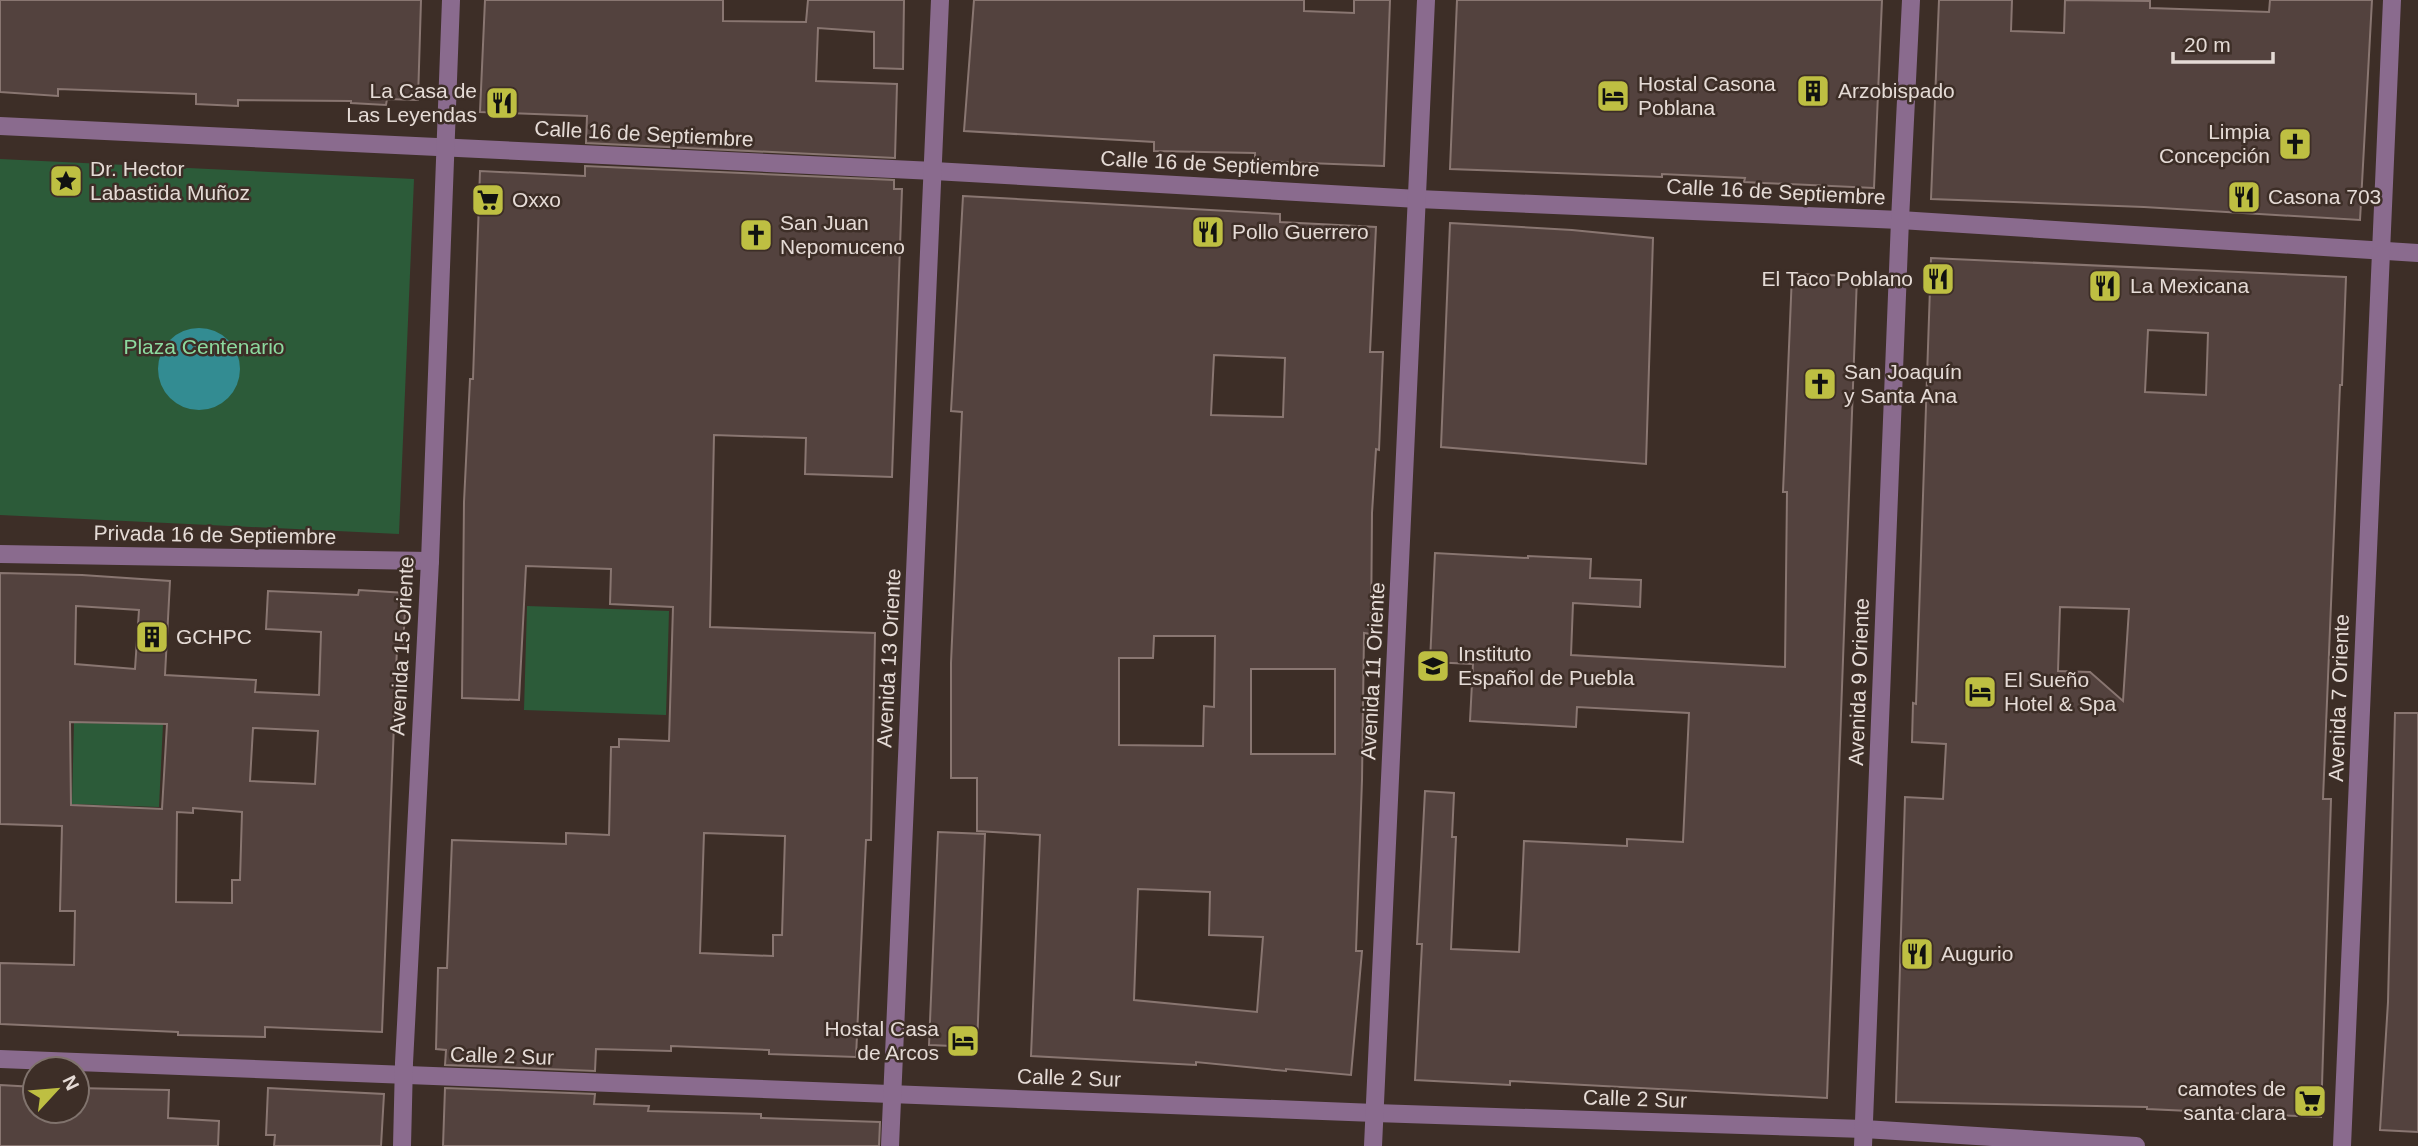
<svg xmlns="http://www.w3.org/2000/svg" width="2418" height="1146" font-family="Helvetica,sans-serif">
<style>
.green{fill:#2c5b39}
.water{fill:#338c92}
.building{fill:#53423e;stroke:#897671;stroke-width:2;fill-rule:evenodd}
.lines{fill:none;stroke-linecap:round;stroke-linejoin:round}
.minor{stroke:#8a6b8e;stroke-width:18}
.labels{text-anchor:middle;stroke-width:5;stroke-linejoin:round;paint-order:stroke}
.poi-label{font-size:21px;fill:#e5dbd6;stroke:#3d2e27;text-anchor:start}
.street-label{font-size:21px;fill:#e5dbd6;stroke:#3d2e27}
.park-label{font-size:21px;fill:#8cda9f;stroke:#3d2e27}
</style>
<rect width="100%" height="100%" fill="#3d2e27"/>
<g class="green">
<path d="M 0,159 L 414,179 L 399,534 L 0,515 Z"/>
<path d="M 527,606 L 669,611 L 666,715 L 524,710 Z"/>
<path d="M 74,723 L 163,724 L 159,807 L 72,804 Z"/>
</g>
<circle class="water" cx="199" cy="369" r="41"/>
<g class="building">
<path d="M 0,0 L 421,0 L 418,100 L 387,99 L 386,105 L 351,103 L 351,101 L 238,100 L 238,106 L 196,104 L 196,94 L 58,89 L 58,96 L 0,92 Z"/>
<path d="M 485,0 L 723,0 L 723,21 L 806,22 L 808,0 L 904,0 L 903,69 L 874,68 L 874,32 L 818,28 L 816,81 L 897,84 L 895,158 L 586,143 L 587,116 L 480,112 Z"/>
<path d="M 974,0 L 1304,0 L 1304,11 L 1354,13 L 1354,0 L 1390,0 L 1384,166 L 1255,161 L 1255,153 L 1154,151 L 1154,142 L 964,131 Z"/>
<path d="M 1457,0 L 1882,0 L 1874,188 L 1744,182 L 1745,178 L 1662,174 L 1662,177 L 1450,169 Z"/>
<path d="M 1939,0 L 2012,0 L 2011,31 L 2064,33 L 2065,0 L 2150,1 L 2150,8 L 2269,12 L 2270,0 L 2372,0 L 2360,220 L 2144,207 L 1931,199 Z"/>
<path d="M 585,166 L 894,180 L 894,189 L 902,189 L 892,477 L 805,474 L 806,438 L 714,435 L 710,627 L 875,633 L 871,840 L 866,840 L 856,1057 L 769,1054 L 769,1050 L 671,1046 L 671,1051 L 596,1049 L 595,1071 L 445,1065 L 446,1050 L 436,1049 L 438,968 L 447,968 L 452,840 L 566,844 L 566,833 L 609,835 L 611,747 L 619,747 L 619,739 L 669,741 L 673,607 L 610,604 L 611,569 L 526,566 L 519,700 L 462,698 L 464,502 L 470,379 L 473,379 L 480,171 L 585,176 ZM 704,833 L 785,836 L 782,935 L 773,935 L 773,956 L 700,953 Z"/>
<path d="M 963,196 L 1280,214 L 1280,222 L 1376,227 L 1370,352 L 1383,352 L 1379,450 L 1376,449 L 1372,513 L 1371,634 L 1364,633 L 1362,780 L 1356,951 L 1362,951 L 1351,1075 L 1286,1069 L 1286,1071 L 1196,1062 L 1196,1065 L 1031,1056 L 1040,835 L 977,831 L 977,778 L 951,778 L 951,663 L 962,412 L 951,411 ZM 1214,355 L 1285,358 L 1283,417 L 1211,415 ZM 1154,636 L 1215,636 L 1214,707 L 1204,706 L 1203,746 L 1119,745 L 1119,658 L 1153,658 ZM 1251,669 L 1335,669 L 1335,754 L 1251,754 ZM 1138,889 L 1210,892 L 1209,935 L 1263,937 L 1257,1012 L 1134,1000 Z"/>
<path d="M 1450,223 L 1572,230 L 1653,238 L 1646,464 L 1441,447 Z"/>
<path d="M 1931,258 L 2346,277 L 2342,385 L 2340,385 L 2323,799 L 2331,799 L 2321,1117 L 2147,1109 L 2147,1107 L 1896,1102 L 1905,797 L 1943,799 L 1946,744 L 1912,742 L 1913,703 L 1916,704 ZM 2148,330 L 2208,333 L 2206,395 L 2145,392 ZM 2060,607 L 2129,609 L 2123,701 L 2090,672 L 2058,671 Z"/>
<path d="M 1792,274 L 1857,276 L 1827,1098 L 1510,1081 L 1510,1085 L 1415,1080 L 1422,944 L 1417,944 L 1425,791 L 1454,793 L 1452,837 L 1456,837 L 1451,949 L 1519,952 L 1524,841 L 1627,846 L 1627,839 L 1683,842 L 1689,713 L 1577,707 L 1576,727 L 1470,721 L 1473,664 L 1430,662 L 1435,553 L 1528,558 L 1528,556 L 1591,559 L 1590,578 L 1641,580 L 1640,607 L 1573,603 L 1571,655 L 1785,667 L 1787,492 L 1783,492 Z"/>
<path d="M 0,573 L 82,575 L 170,581 L 165,675 L 256,680 L 255,692 L 319,695 L 321,632 L 266,629 L 268,591 L 358,595 L 359,590 L 406,593 L 403,647 L 397,647 L 382,1032 L 265,1027 L 265,1037 L 178,1035 L 178,1032 L 0,1024 L 0,963 L 74,965 L 75,911 L 60,911 L 62,826 L 0,824 ZM 76,606 L 139,610 L 135,669 L 75,664 ZM 70,722 L 167,724 L 162,809 L 71,805 ZM 253,728 L 318,731 L 315,784 L 250,781 ZM 193,808 L 242,812 L 240,880 L 232,880 L 232,903 L 176,902 L 177,812 L 193,813 Z"/>
<path d="M 2395,713 L 2418,713 L 2418,1132 L 2380,1130 L 2388,1002 Z"/>
<path d="M 938,832 L 985,834 L 977,1047 L 929,1045 Z"/>
<path d="M 0,1085 L 35,1087 L 35,1111 L 77,1111 L 77,1088 L 169,1090 L 168,1118 L 219,1121 L 218,1146 L 0,1146 Z"/>
<path d="M 268,1088 L 384,1094 L 381,1146 L 274,1146 L 275,1135 L 266,1135 Z"/>
<path d="M 445,1088 L 595,1094 L 594,1104 L 649,1106 L 648,1111 L 761,1114 L 761,1118 L 880,1122 L 879,1146 L 443,1146 Z"/>
</g>
<g class="lines">
<g class="minor">
<path d="M 0,126 L 934,171 L 1418,199 L 1900,220 L 2418,253"/>
<path d="M 0,554 L 430,561"/>
<path d="M 0,1059 L 1375,1113 L 1864,1129 L 2136,1146"/>
<path d="M 402,1146 L 404,1063 L 430,561 L 451,0"/>
<path d="M 890,1146 L 940,0"/>
<path d="M 1373,1146 L 1426,0"/>
<path d="M 1863,1146 L 1900,220 L 1911,0"/>
<path d="M 2342,1146 L 2392,0"/>
</g>
</g>
<defs>
<symbol id="building-square" viewBox="-11 -11 22 22"><rect x="-9" y="-9" width="18" height="18" rx="4" fill="#bebf42" stroke="#3d2e27"/><path d="M-4-6H4V6H1V3H-1V6H-4ZM-2.5-4.3h1.7v1.8h-1.7ZM.8-4.3h1.7v1.8H.8ZM-2.5-1h1.7V.8h-1.7ZM.8-1h1.7V.8H.8Z" fill="#111"/></symbol>
<symbol id="hotel-square" viewBox="-11 -11 22 22"><rect x="-9" y="-9" width="18" height="18" rx="4" fill="#bebf42" stroke="#3d2e27"/><path d="M-6-4.5h1.5V1H6V5H4.5V3h-9V5H-6ZM-4 0a1.8 1.8 0 1 1 3.6 0ZM.5 0V-2.5h3Q6-2.5 6 0Z" fill="#111"/></symbol>
<symbol id="restaurant-square" viewBox="-11 -11 22 22"><rect x="-9" y="-9" width="18" height="18" rx="4" fill="#bebf42" stroke="#3d2e27"/><path d="M-5-6h1v4h1v-4h1v4h1v-4h1v5L-1.5 .5V6h-2V.5L-5-1ZM5-6V6H3V1.5H1.5Q1.5-4 5-6Z" fill="#111"/></symbol>
<symbol id="church-square" viewBox="-11 -11 22 22"><rect x="-9" y="-9" width="18" height="18" rx="4" fill="#bebf42" stroke="#3d2e27"/><path d="M-1.2-6h2.4v3.5h3.3v2.4h-3.3V6h-2.4V-.1h-3.3v-2.4h3.3Z" fill="#111"/></symbol>
<symbol id="sight-square" viewBox="-11 -11 22 22"><rect x="-9" y="-9" width="18" height="18" rx="4" fill="#bebf42" stroke="#3d2e27"/><path d="M0-6L1.8-2.2L6-1.7L2.9 1.2L3.7 5.4L0 3.3L-3.7 5.4L-2.9 1.2L-6-1.7L-1.8-2.2Z" fill="#111"/></symbol>
<symbol id="supermarket-square" viewBox="-11 -11 22 22"><rect x="-9" y="-9" width="18" height="18" rx="4" fill="#bebf42" stroke="#3d2e27"/><path d="M-6-5.5h2.5l.6 2H6L4.5 2H-2.5L-4.4-4H-6ZM-1.5 3.2a1.3 1.3 0 1 0 .1 0ZM3 3.2a1.3 1.3 0 1 0 .1 0Z" fill="#111"/></symbol>
<symbol id="school-square" viewBox="-11 -11 22 22"><rect x="-9" y="-9" width="18" height="18" rx="4" fill="#bebf42" stroke="#3d2e27"/><path d="M0-5L7-2L0 1L-7-2ZM-4 1L0 2.5L4 1V4Q0 6-4 4Z" fill="#111"/></symbol>
</defs>
<g fill-rule="evenodd">
<use href="#building-square" x="1794" y="72" width="38" height="38"/>
<use href="#hotel-square" x="1594" y="77" width="38" height="38"/>
<use href="#restaurant-square" x="483" y="84" width="38" height="38"/>
<use href="#church-square" x="2276" y="125" width="38" height="38"/>
<use href="#sight-square" x="47" y="162" width="38" height="38"/>
<use href="#restaurant-square" x="2225" y="178" width="38" height="38"/>
<use href="#supermarket-square" x="469" y="181" width="38" height="38"/>
<use href="#restaurant-square" x="1189" y="213" width="38" height="38"/>
<use href="#church-square" x="737" y="216" width="38" height="38"/>
<use href="#restaurant-square" x="1919" y="260" width="38" height="38"/>
<use href="#restaurant-square" x="2086" y="267" width="38" height="38"/>
<use href="#church-square" x="1801" y="365" width="38" height="38"/>
<use href="#building-square" x="133" y="618" width="38" height="38"/>
<use href="#school-square" x="1414" y="647" width="38" height="38"/>
<use href="#hotel-square" x="1961" y="673" width="38" height="38"/>
<use href="#restaurant-square" x="1898" y="935" width="38" height="38"/>
<use href="#hotel-square" x="944" y="1022" width="38" height="38"/>
<use href="#supermarket-square" x="2291" y="1082" width="38" height="38"/>
</g>
<g class="labels">
<g class="poi-label">
<text x="1638" y="91">Hostal Casona<tspan x="1638" dy="24">Poblana</tspan></text>
<text x="477" y="98" text-anchor="end">La Casa de<tspan x="477" dy="24">Las Leyendas</tspan></text>
<text x="1838" y="98">Arzobispado</text>
<text x="2270" y="139" text-anchor="end">Limpia<tspan x="2270" dy="24">Concepción</tspan></text>
<text x="90" y="176">Dr. Hector<tspan x="90" dy="24">Labastida Muñoz</tspan></text>
<text x="2268" y="204">Casona 703</text>
<text x="512" y="207">Oxxo</text>
<text x="780" y="230">San Juan<tspan x="780" dy="24">Nepomuceno</tspan></text>
<text x="1232" y="239">Pollo Guerrero</text>
<text x="1913" y="286" text-anchor="end">El Taco Poblano</text>
<text x="2130" y="293">La Mexicana</text>
<text x="1844" y="379">San Joaquín<tspan x="1844" dy="24">y Santa Ana</tspan></text>
<text x="176" y="644">GCHPC</text>
<text x="1458" y="661">Instituto<tspan x="1458" dy="24">Español de Puebla</tspan></text>
<text x="2004" y="687">El Sueño<tspan x="2004" dy="24">Hotel &amp; Spa</tspan></text>
<text x="1941" y="961">Augurio</text>
<text x="939" y="1036" text-anchor="end">Hostal Casa<tspan x="939" dy="24">de Arcos</tspan></text>
<text x="2286" y="1096" text-anchor="end">camotes de<tspan x="2286" dy="24">santa clara</tspan></text>
</g>
<g class="street-label">
<text transform="translate(644 134) rotate(3)" y="7">Calle 16 de Septiembre</text>
<text transform="translate(1210 164) rotate(3)" y="7">Calle 16 de Septiembre</text>
<text transform="translate(1776 192) rotate(3)" y="7">Calle 16 de Septiembre</text>
<text transform="translate(215 535) rotate(1)" y="7">Privada 16 de Septiembre</text>
<text transform="translate(402 646) rotate(-87)" y="7">Avenida 15 Oriente</text>
<text transform="translate(889 658) rotate(-87)" y="7">Avenida 13 Oriente</text>
<text transform="translate(1373 671) rotate(-87)" y="7">Avenida 11 Oriente</text>
<text transform="translate(1859 682) rotate(-88)" y="7">Avenida 9 Oriente</text>
<text transform="translate(2339 698) rotate(-88)" y="7">Avenida 7 Oriente</text>
<text transform="translate(502 1056) rotate(2)" y="7">Calle 2 Sur</text>
<text transform="translate(1069 1078) rotate(2)" y="7">Calle 2 Sur</text>
<text transform="translate(1635 1099) rotate(2)" y="7">Calle 2 Sur</text>
</g>
<g class="park-label">
<text x="204" y="354">Plaza Centenario</text>
</g>
</g>
<g transform="translate(56 1090) rotate(64)"><circle r="33" fill="#3d2e27" stroke="#80736d" stroke-width="2"/>
<path d="M0-5L12 26L0 18L-12 26Z" fill="#bebf42"/>
<text y="-10" font-size="19" font-weight="bold" text-anchor="middle" fill="#e5dbd6">N</text>
</g>
<path d="M2173 52v10h100v-10" fill="none" stroke="#e5dbd6" stroke-width="3.5"/>
<text x="2184" y="52" font-size="21" fill="#e5dbd6" stroke="#3d2e27" stroke-width="5" paint-order="stroke">20 m</text>
</svg>
